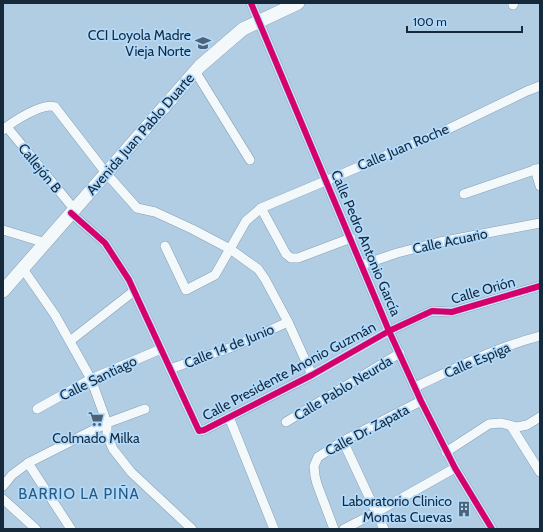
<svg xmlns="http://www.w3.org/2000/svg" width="543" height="532" font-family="Cabin,sans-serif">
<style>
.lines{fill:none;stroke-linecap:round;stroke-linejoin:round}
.street-casing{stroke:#899fb0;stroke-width:10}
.secondary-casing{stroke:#899fb0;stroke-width:14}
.street{stroke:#f3f8fb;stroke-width:9}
.secondary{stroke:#f3f8fb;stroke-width:13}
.cycleway-casing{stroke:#b1dafd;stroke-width:8}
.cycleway{stroke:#d6006c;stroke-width:6}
.labels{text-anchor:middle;stroke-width:3.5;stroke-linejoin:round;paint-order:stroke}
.poi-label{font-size:14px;fill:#15293a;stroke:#b1dafd;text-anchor:end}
.street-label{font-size:14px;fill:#15293a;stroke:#b1dafd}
.neighbourhood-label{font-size:15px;letter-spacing:1px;fill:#295a7f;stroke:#b1dafd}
</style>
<rect width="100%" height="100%" fill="#b1cde4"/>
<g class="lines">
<defs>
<g id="street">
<path d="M 251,3 L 389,331 L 421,401 L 455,468 L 492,529"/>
<path d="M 513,5 L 514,3"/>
<path d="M 195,71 L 250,160"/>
<path d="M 7,127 L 74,209"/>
<path d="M 3,130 C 12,122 43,102 55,107 L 106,173 L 137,208 L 155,212 L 192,229 L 230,249 L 258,269 L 265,279 L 288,322 L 312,375"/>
<path d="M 535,169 L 540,186"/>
<path d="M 464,194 L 540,168"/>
<path d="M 261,208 L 286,254 L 291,258 L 298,258 L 351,238"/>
<path d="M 71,213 L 105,243 L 129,280 L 199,431 L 204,430 L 312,375 L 389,331 L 432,311 L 452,312 L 540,286"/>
<path d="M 3,230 L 46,243"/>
<path d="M 165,246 L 186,290 L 215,275 L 246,221 L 261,208 L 442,132 L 527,91 L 540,86"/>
<path d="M 362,265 L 397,253 L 440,242 L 540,223"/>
<path d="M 23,269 L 55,315 L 91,379 L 107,423 L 107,435 L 113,449 L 131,472 L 192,529"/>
<path d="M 70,341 L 134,291"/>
<path d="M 170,369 L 235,346 L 288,322"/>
<path d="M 415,387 C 456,368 497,347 540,336"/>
<path d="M 37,409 L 91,379 L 161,349"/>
<path d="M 229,417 L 274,529"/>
<path d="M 286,422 L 400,353"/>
<path d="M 511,426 L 540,472"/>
<path d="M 343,441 L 384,529"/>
<path d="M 446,452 L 489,424 L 501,423 L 517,427 L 527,425 L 540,417"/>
<path d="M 28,463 L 71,529"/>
<path d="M 3,486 L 12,475 L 28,463 L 107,423 L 145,409"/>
<path d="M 3,499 L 36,529"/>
<path d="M 334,529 L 317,484 L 315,476 L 314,466 L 318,457 L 343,441 L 421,401"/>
<path d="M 344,529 L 375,513 L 455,468"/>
</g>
<path id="secondary" d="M 3,291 L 200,66 L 243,29 L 298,3"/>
</defs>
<use href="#street" class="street-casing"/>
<use href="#secondary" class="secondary-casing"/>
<use href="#street" class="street"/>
<use href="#secondary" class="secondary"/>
<defs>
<g id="cycleway">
<path d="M 251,3 L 389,331 L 421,401 L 455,468 L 492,529"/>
<path d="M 71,213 L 105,243 L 129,280 L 199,431 L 204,430 L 312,375 L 389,331 L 432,311 L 452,312 L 540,286"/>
</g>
</defs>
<use href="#cycleway" class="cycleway-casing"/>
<use href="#cycleway" class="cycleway"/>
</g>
<defs>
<symbol id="school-bare" viewBox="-9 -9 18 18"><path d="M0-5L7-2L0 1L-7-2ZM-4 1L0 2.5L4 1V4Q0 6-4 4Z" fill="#4c6276" stroke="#b1dafd" stroke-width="2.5" paint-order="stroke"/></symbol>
<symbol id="supermarket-bare" viewBox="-9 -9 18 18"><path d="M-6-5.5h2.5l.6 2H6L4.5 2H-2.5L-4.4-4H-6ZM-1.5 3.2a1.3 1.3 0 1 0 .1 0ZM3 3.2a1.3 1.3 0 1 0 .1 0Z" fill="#4c6276" stroke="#b1dafd" stroke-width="2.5" paint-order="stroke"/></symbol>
<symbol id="building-bare" viewBox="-9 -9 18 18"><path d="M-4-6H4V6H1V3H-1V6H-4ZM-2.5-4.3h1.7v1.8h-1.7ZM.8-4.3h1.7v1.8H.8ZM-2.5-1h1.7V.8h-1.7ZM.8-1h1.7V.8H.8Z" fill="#4c6276" stroke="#b1dafd" stroke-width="2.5" paint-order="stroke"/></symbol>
</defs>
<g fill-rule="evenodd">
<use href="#school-bare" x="192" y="32" width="22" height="22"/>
<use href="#supermarket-bare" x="85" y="408" width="22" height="22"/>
<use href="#building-bare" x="453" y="498" width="22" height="22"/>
</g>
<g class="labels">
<g class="poi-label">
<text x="191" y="40">CCI Loyola Madre<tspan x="191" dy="16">Vieja Norte</tspan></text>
<text x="96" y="443" text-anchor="middle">Colmado Milka</text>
<text x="452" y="506">Laboratorio Clinico<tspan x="452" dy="16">Montas Cuevas</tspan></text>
</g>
<g class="street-label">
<text transform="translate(140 134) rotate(-49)" y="5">Avenida Juan Pablo Duarte</text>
<text transform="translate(403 147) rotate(-23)" y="5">Calle Juan Roche</text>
<text transform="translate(40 168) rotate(51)" y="5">Callejón B</text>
<text transform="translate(450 241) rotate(-12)" y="5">Calle Acuario</text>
<text transform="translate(366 243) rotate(67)" y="5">Calle Pedro Antonio García</text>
<text transform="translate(483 290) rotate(-16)" y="5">Calle Orión</text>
<text transform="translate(229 346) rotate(-22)" y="5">Calle 14 de Junio</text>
<text transform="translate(477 360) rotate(-23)" y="5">Calle Espiga</text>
<text transform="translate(289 371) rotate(-28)" y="5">Calle Presidente Anonio Guzmán</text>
<text transform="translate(98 378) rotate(-26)" y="5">Calle Santiago</text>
<text transform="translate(343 388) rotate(-31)" y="5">Calle Pablo Neurda</text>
<text transform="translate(367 430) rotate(-28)" y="5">Calle Dr. Zapata</text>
</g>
<g class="neighbourhood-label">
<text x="79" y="499">BARRIO LA PIÑA</text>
</g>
</g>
<rect width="543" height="532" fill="none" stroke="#15293a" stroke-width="8"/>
<path d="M407 26v6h115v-6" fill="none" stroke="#15293a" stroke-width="2"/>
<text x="413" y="26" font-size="12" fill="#15293a" stroke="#b1dafd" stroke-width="3" paint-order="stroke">100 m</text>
</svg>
